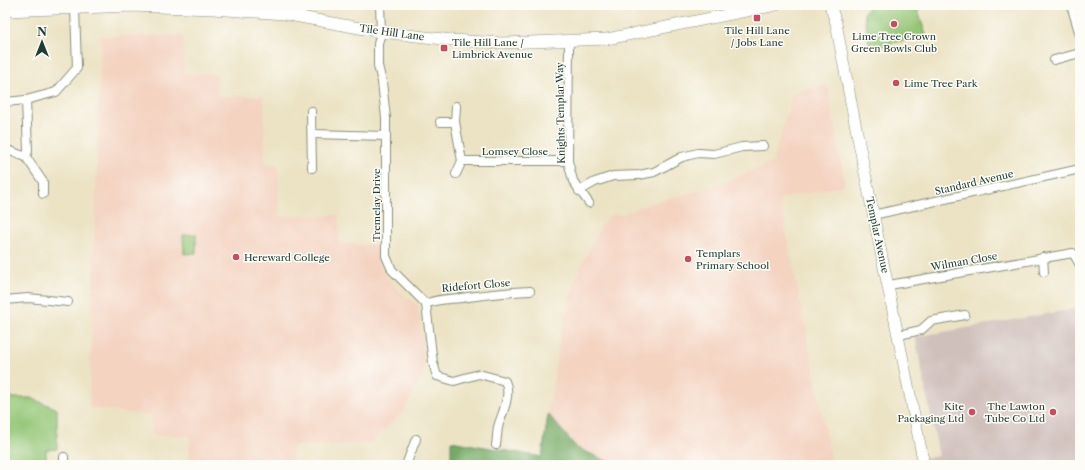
<svg xmlns="http://www.w3.org/2000/svg" width="1085" height="470" font-family="'Libre Caslon Text',serif">
<style>
.built{fill:#f4d3c1}
.industrial{fill:#d0c0bc}
.green{fill:#93c575;stroke:#598154}
.forest{fill:#76aa66;stroke:#4a744d}
.lines{fill:none;stroke-linecap:round;stroke-linejoin:round}
.street-casing{stroke:#86907c;stroke-width:10}
.secondary-casing{stroke:#86907c;stroke-width:12}
.street{stroke:#fff;stroke-width:8}
.secondary{stroke:#fff;stroke-width:11}
.poi-dot{fill:#d1495b;stroke:#fdfcf7;stroke-width:1.5}
.labels{text-anchor:middle;stroke-width:3;stroke-linejoin:round;paint-order:stroke}
.poi-label{font-size:10px;fill:#1f3d34;stroke:#fdfcf7;text-anchor:start}
.street-label{font-size:10px;fill:#1f3d34;stroke:#fdfcf7}
</style>
<rect width="100%" height="100%" fill="#fdfcf7"/>
<filter id="ink" filterUnits="userSpaceOnUse"><feTurbulence type="fractalNoise" baseFrequency=".025" numOctaves="2"/><feDisplacementMap in="SourceGraphic" scale="8" xChannelSelector="R" yChannelSelector="G"/><feConvolveMatrix kernelMatrix="1 2 1 2 8 2 1 2 1" color-interpolation-filters="sRGB"/></filter>
<filter id="wash" filterUnits="userSpaceOnUse"><feTurbulence type="fractalNoise" baseFrequency=".012" numOctaves="4" result="noise"/><feDisplacementMap in="SourceGraphic" scale="16" xChannelSelector="R" yChannelSelector="G"/><feGaussianBlur stdDeviation="0.9" result="paint"/><feColorMatrix in="noise" values="0 0 0 0 0 0 0 0 0 0 0 0 0 0 0 0 0 1.4 0 .05"/><feComposite in="paint" operator="in"/></filter>
<g filter="url(#wash)">
<rect width="100%" height="100%" fill="#ece3c4"/>
<g class="built">
<path d="M 183,35 L 184,74 L 217,74 L 217,96 L 264,96 L 265,163 L 278,164 L 279,216 L 339,215 L 339,244 L 376,245 L 382,269 L 394,287 L 418,305 L 425,366 L 405,410 L 370,444 L 293,446 L 293,465 L 189,465 L 190,436 L 152,435 L 151,416 L 89,408 L 101,36 Z"/>
<path d="M 828,85 L 845,185 L 780,199 L 832,465 L 616,465 L 577,448 L 548,414 L 560,336 L 575,279 L 601,226 L 610,215 L 625,214 L 650,203 L 716,186 L 773,162 L 793,92 Z"/>
</g>
<path class="industrial" d="M 1080,308 L 1080,465 L 885,465 L 939,456 L 915,337 Z"/>
<g class="green">
<path d="M 870,5 L 916,5 L 926,35 L 870,48 L 864,13 Z"/>
<path d="M 196,234 L 196,253 L 184,254 L 183,235 Z"/>
<path d="M 5,384 L 12,398 L 31,398 L 57,409 L 57,449 L 46,450 L 46,462 L 5,462 Z"/>
</g>
<path class="forest" d="M 548,414 L 577,448 L 616,465 L 451,465 L 451,441 L 542,457 Z"/>
</g>
<g filter="url(#ink)">
<g class="lines">
<defs>
<g id="street">
<path d="M 380,5 L 381,32 L 378,44 L 378,66 L 382,82 L 386,118 L 386,256 L 392,270 L 426,304 L 433,363 L 437,376 L 454,381 L 479,374 L 505,381 C 512,395 502,413 498,427 C 497,433 497,439 496,445"/>
<path d="M 1071,5 L 1080,35"/>
<path d="M 569,42 L 568,161 L 573,181 L 589,203"/>
<path d="M 1054,60 L 1080,53"/>
<path d="M 5,102 L 26,100 L 56,92 L 77,68 L 75,8"/>
<path d="M 456,106 L 455,122 L 462,161 L 568,161"/>
<path d="M 311,111 L 312,168"/>
<path d="M 440,122 L 455,122"/>
<path d="M 312,134 L 386,136"/>
<path d="M 5,149 L 26,157 L 28,151 L 26,100"/>
<path d="M 26,157 L 43,182 L 43,194"/>
<path d="M 456,174 L 462,161"/>
<path d="M 579,191 L 595,182 L 613,176 L 639,175 L 654,172 L 682,157 L 698,153 L 714,154 L 742,147 L 763,146"/>
<path d="M 873,215 L 1080,169"/>
<path d="M 1043,257 L 1044,272"/>
<path d="M 889,285 L 1073,253 L 1080,265"/>
<path d="M 5,300 L 28,298 L 68,302"/>
<path d="M 426,304 C 440,297 453,300 468,297 C 489,294 509,292 530,291"/>
<path d="M 899,335 L 921,330 L 931,321 L 965,315"/>
<path d="M 64,457 L 64,465"/>
<path d="M 406,465 L 416,439"/>
</g>
<g id="secondary">
<path d="M 830,5 L 836,23 C 863,171 895,317 924,465"/>
<path d="M 5,11 L 131,6 L 213,9 L 284,14 L 381,32 L 452,40 L 502,43 L 607,39 L 776,5"/>
</g>
</defs>
<use href="#street" class="street-casing"/>
<use href="#secondary" class="secondary-casing"/>
<use href="#street" class="street"/>
<use href="#secondary" class="secondary"/>
</g>
</g>
<g class="poi-dot">
<rect x="753" y="14" width="8" height="8" rx="2"/>
<circle cx="894" cy="24" r="4"/>
<rect x="440" y="44" width="8" height="8" rx="2"/>
<circle cx="896" cy="83" r="4"/>
<circle cx="236" cy="257" r="4"/>
<circle cx="688" cy="259" r="4"/>
<circle cx="972" cy="412" r="4"/>
<circle cx="1053" cy="412" r="4"/>
</g>
<g class="labels">
<g class="poi-label">
<text x="757" y="34" text-anchor="middle">Tile Hill Lane<tspan x="757" dy="12">/ Jobs Lane</tspan></text>
<text x="894" y="40" text-anchor="middle">Lime Tree Crown<tspan x="894" dy="12">Green Bowls Club</tspan></text>
<text x="452" y="46">Tile Hill Lane /<tspan x="452" dy="12">Limbrick Avenue</tspan></text>
<text x="904" y="87">Lime Tree Park</text>
<text x="696" y="257">Templars<tspan x="696" dy="12">Primary School</tspan></text>
<text x="244" y="261">Hereward College</text>
<text x="964" y="410" text-anchor="end">Kite<tspan x="964" dy="12">Packaging Ltd</tspan></text>
<text x="1045" y="410" text-anchor="end">The Lawton<tspan x="1045" dy="12">Tube Co Ltd</tspan></text>
</g>
<g class="street-label">
<text transform="translate(392 32) rotate(8)" y="4">Tile Hill Lane</text>
<text transform="translate(560 113) rotate(-91)" y="4">Knights Templar Way</text>
<text x="515" y="155">Lomsey Close</text>
<text transform="translate(974 182) rotate(-13)" y="4">Standard Avenue</text>
<text transform="translate(376 205) rotate(-90)" y="4">Tremelay Drive</text>
<text transform="translate(878 235) rotate(78)" y="4">Templar Avenue</text>
<text transform="translate(964 261) rotate(-10)" y="4">Wilman Close</text>
<text transform="translate(476 285) rotate(-5)" y="4">Ridefort Close</text>
</g>
</g>
<rect width="1085" height="470" fill="none" stroke="#fdfcf7" stroke-width="20"/>
<g transform="translate(42 42)" stroke="#fdfcf7" stroke-width="3" paint-order="stroke">
<path d="M0-3L7 15L0 10L-7 15Z" fill="#1f3d34"/>
<text y="-6" font-size="11" font-weight="bold" text-anchor="middle" fill="#1f3d34">N</text>
</g>
</svg>
